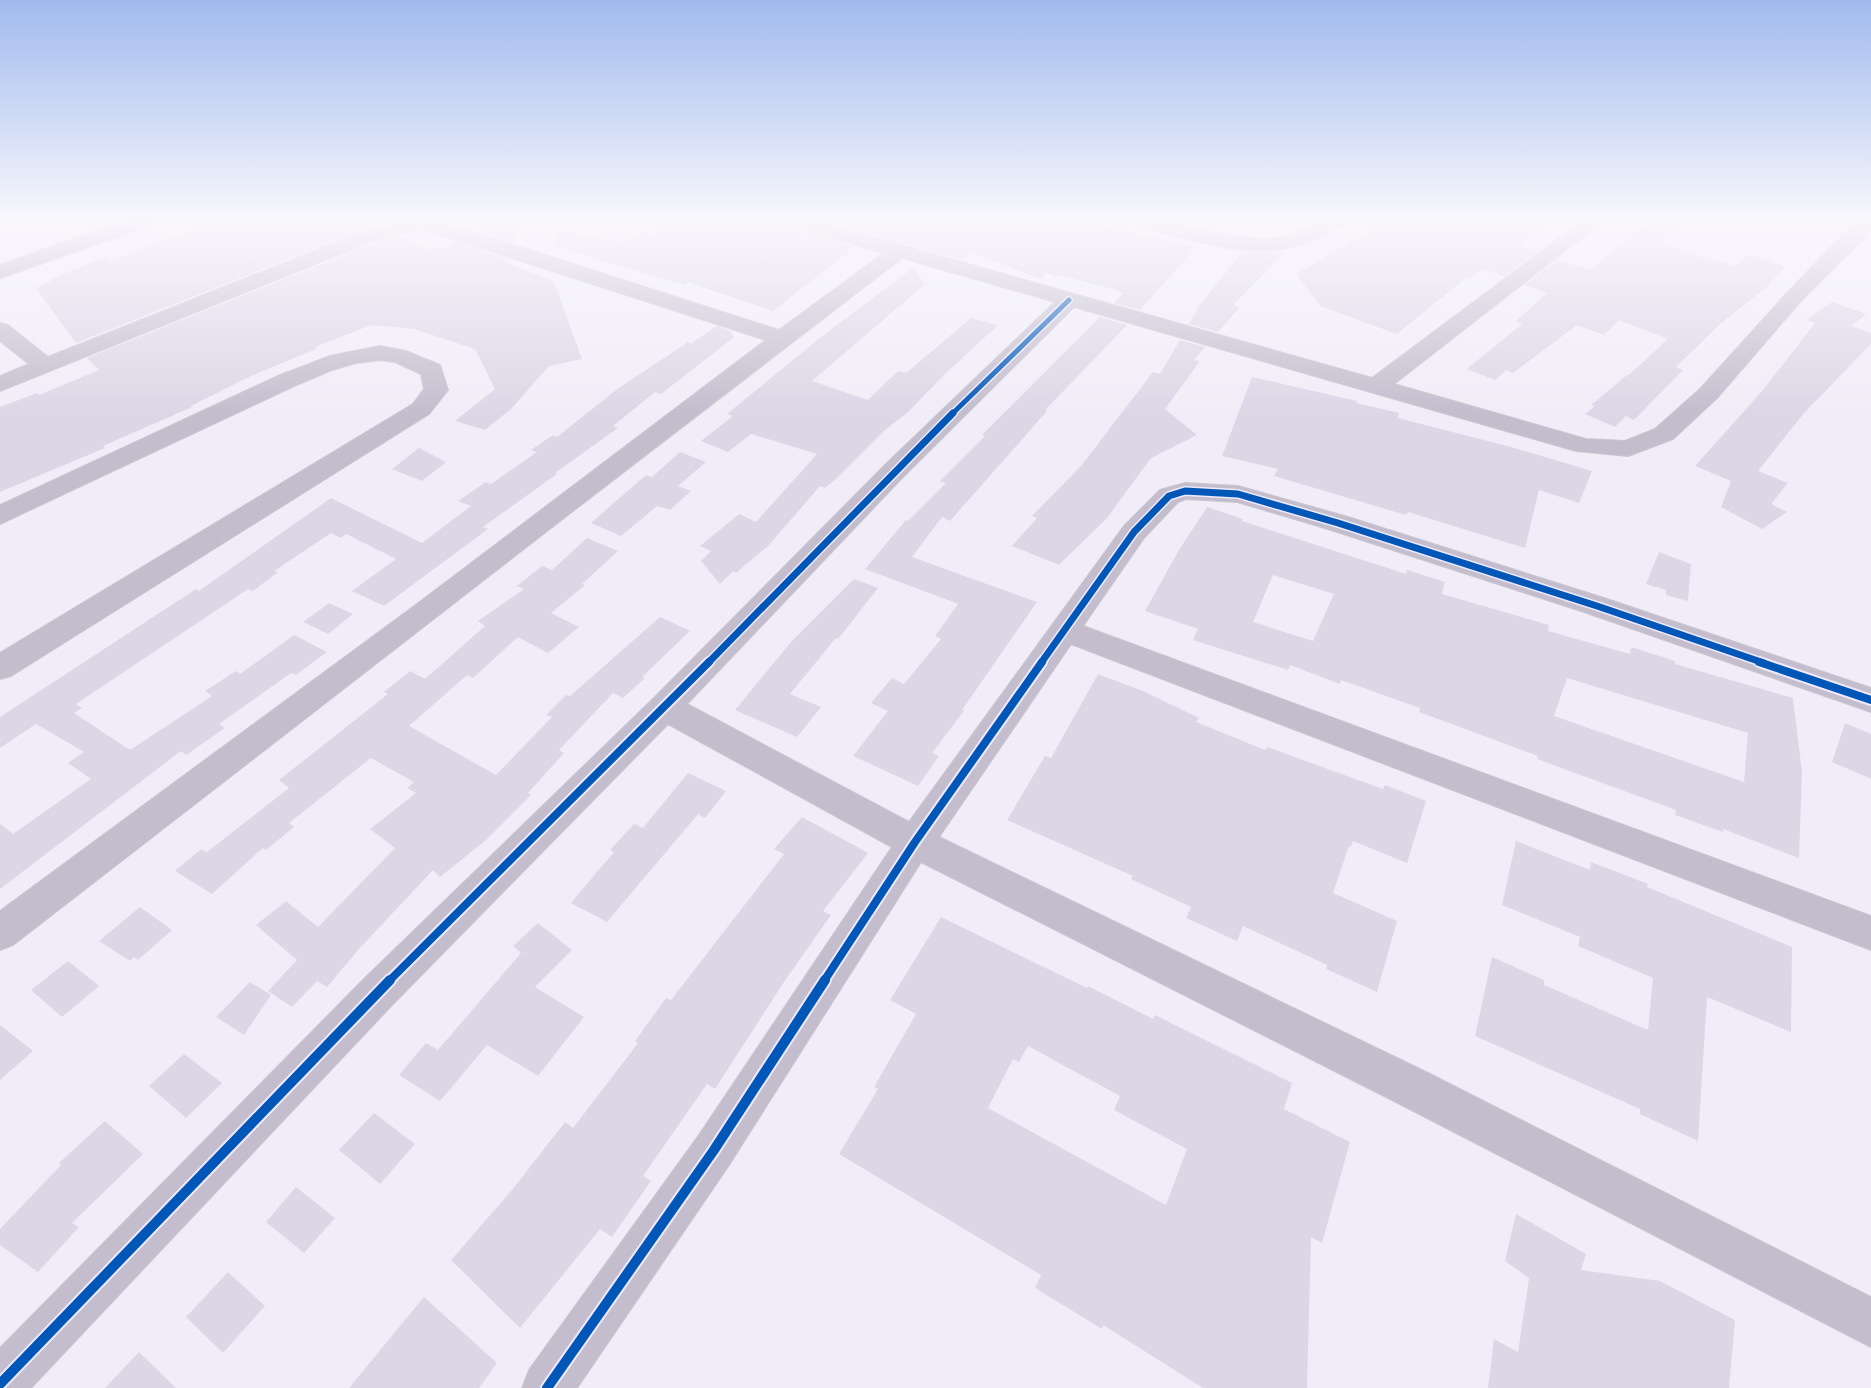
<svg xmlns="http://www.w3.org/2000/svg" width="1871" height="1388" font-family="Roboto,sans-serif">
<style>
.building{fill:#ddd6e7;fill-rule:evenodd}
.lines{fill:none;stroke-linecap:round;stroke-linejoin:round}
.street-casing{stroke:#cbc7d1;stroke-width:2}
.secondary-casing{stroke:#cbc7d1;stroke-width:3}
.street{fill:#c4bdce;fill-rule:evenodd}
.secondary{fill:#bbb2c6;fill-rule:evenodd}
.cycleway-far3-casing{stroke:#f0e9fc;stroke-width:8}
.cycleway-far2-casing{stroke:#f0e9fc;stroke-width:10}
.cycleway-far1-casing{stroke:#f0e9fc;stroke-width:12}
.cycleway-casing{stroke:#f0e9fc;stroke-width:14}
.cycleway-far3{stroke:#0057b8;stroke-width:5}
.cycleway-far2{stroke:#0057b8;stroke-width:7}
.cycleway-far1{stroke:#0057b8;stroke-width:8}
.cycleway{stroke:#0057b8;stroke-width:10}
</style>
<rect width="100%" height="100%" fill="#f1edf8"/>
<g class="building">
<path d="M 217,219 L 370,219 L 379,225 L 366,228 L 76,343 L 36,288 L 52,281 L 49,280 L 105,257 L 110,261 Z"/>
<path d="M 501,219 L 522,219 L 513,242 L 478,231 Z"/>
<path d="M 676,219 L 776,219 L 779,225 L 855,247 L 773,311 L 688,282 L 684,285 L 553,246 L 557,229 L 624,242 L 639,232 L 652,235 Z"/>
<path d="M 818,219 L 1076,219 L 1196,247 L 1140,310 L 1114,303 L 1123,293 L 1116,290 L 1060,275 L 1057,277 L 1047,273 L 1041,279 L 973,253 L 962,260 Z"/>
<path d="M 1390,219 L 1554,219 L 1519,245 L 1538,252 L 1504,277 L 1484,269 L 1468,279 L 1466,278 L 1397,334 L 1320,306 L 1296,274 Z"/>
<path d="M 1653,219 L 1696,219 L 1661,243 L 1735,266 L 1749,254 L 1785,266 L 1767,287 L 1720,324 L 1676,367 L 1683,370 L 1634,420 L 1626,416 L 1615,427 L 1585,414 L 1595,406 L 1591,405 L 1627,375 L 1629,375 L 1668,339 L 1619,320 L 1604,335 L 1577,325 L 1513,373 L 1506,370 L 1495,380 L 1467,369 L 1522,324 L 1516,321 L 1547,293 L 1525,285 L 1558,259 L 1589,270 Z"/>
<path d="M 399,236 L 430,250 L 436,247 L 442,249 L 455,242 L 507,259 L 506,262 L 554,282 L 582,359 L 549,366 L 511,409 L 485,430 L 455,421 L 495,389 L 475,349 L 414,329 L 371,325 L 315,347 L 318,348 L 251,376 L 191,406 L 192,407 L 103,446 L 105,448 L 0,492 L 0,407 L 37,393 L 39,395 L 99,370 L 87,358 L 381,240 Z"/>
<path d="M 1281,251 L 1284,253 L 1233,305 L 1240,307 L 1218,332 L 1189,324 L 1199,306 L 1242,252 Z"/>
<path d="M 913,268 L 925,284 L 812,381 L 868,400 L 898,371 L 906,373 L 971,318 L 998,325 L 945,374 L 908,412 L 885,430 L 836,479 L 825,488 L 820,486 L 769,545 L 736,573 L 733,571 L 720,584 L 701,561 L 711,551 L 700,546 L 739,514 L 756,522 L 817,454 L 751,434 L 728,452 L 701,441 L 733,416 L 727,414 L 826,333 Z"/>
<path d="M 1832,302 L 1866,314 L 1851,326 L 1871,333 L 1871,344 L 1804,413 L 1758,471 L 1788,483 L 1771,504 L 1787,512 L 1762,529 L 1721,507 L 1731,481 L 1695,466 L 1763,390 L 1815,323 L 1807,320 Z"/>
<path d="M 1100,317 L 1127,325 L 1045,410 L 1047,411 L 950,521 L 942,517 L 912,557 L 1037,602 L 962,710 L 964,711 L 932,753 L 939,756 L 918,786 L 853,756 L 888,711 L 871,703 L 892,678 L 904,684 L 941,639 L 935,636 L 958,604 L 865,569 L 906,520 L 908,521 L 946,483 L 940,481 L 985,436 L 982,435 Z"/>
<path d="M 717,326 L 730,331 L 734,337 L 661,394 L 655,392 L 613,426 L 618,428 L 555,473 L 557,474 L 483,527 L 488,529 L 384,606 L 352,591 L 396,559 L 346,534 L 341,538 L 331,533 L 274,571 L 278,572 L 253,591 L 248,589 L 76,704 L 82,708 L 74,713 L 130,750 L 212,696 L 205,691 L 236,671 L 240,674 L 294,635 L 327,652 L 296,675 L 291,673 L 219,724 L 225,728 L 186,755 L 181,751 L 0,889 L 0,824 L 13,834 L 91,779 L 68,763 L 84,752 L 36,724 L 0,748 L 0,717 L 196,589 L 199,591 L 331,498 L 422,543 L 471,506 L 458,501 L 486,482 L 491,484 L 537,452 L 531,450 L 553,435 L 557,437 L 616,390 L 688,342 L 690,344 Z"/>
<path d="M 1180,340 L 1205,347 L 1194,360 L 1200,361 L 1165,409 L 1197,435 L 1151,458 L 1107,518 L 1059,565 L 1012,546 L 1037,518 L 1032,516 L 1081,466 L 1153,372 L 1160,374 Z"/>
<path d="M 1252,377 L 1357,401 L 1356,403 L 1399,413 L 1398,418 L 1511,447 L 1592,471 L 1579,503 L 1539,490 L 1525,548 L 1408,512 L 1406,515 L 1274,476 L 1278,469 L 1222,456 Z"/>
<path d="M 419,448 L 446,462 L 422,481 L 392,469 Z"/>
<path d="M 680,452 L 706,462 L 678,486 L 691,491 L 670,510 L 657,506 L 621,536 L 591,523 L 646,475 L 652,477 Z"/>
<path d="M 1207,507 L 1243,519 L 1242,521 L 1406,574 L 1407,570 L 1445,582 L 1442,594 L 1549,625 L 1548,631 L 1630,654 L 1631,647 L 1675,661 L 1675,664 L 1793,698 L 1802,772 L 1799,858 L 1723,829 L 1723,832 L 1675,815 L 1676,810 L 1537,759 L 1538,756 L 1419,712 L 1420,708 L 1341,680 L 1340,684 L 1290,665 L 1288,670 L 1193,640 L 1198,629 L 1145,611 L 1179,550 ZM 1273,575 L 1334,594 L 1313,641 L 1253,622 ZM 1567,678 L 1748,733 L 1744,782 L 1554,716 Z"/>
<path d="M 587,538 L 618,551 L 582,584 L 585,585 L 551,613 L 579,627 L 548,653 L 518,637 L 473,678 L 467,675 L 409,726 L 496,775 L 552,717 L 546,715 L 566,695 L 570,696 L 660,617 L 690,631 L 642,677 L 645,678 L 623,698 L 613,693 L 559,750 L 564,753 L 528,793 L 531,795 L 486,840 L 440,877 L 433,870 L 358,950 L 327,987 L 317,981 L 292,1007 L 268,991 L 297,960 L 256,925 L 286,901 L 318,927 L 395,848 L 370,829 L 416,793 L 407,788 L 414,782 L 371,758 L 289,823 L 294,827 L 266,850 L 263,848 L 212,894 L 175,871 L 201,849 L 207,852 L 289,788 L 279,780 L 388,694 L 384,692 L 410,671 L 425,679 L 485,626 L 478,621 L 524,589 L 517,586 L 542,566 L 552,570 Z"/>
<path d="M 1659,552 L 1691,564 L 1688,601 L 1666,595 L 1666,590 L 1646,584 Z"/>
<path d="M 854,579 L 878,588 L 838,639 L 836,638 L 790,694 L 821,707 L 797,737 L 735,710 L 791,642 Z"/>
<path d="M 329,603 L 353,614 L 328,634 L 303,622 Z"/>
<path d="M 1098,674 L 1143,691 L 1199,718 L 1196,722 L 1265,750 L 1267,747 L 1383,789 L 1385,785 L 1426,801 L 1407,863 L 1353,841 L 1351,847 L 1349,846 L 1333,893 L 1397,921 L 1377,992 L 1326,969 L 1327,965 L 1243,926 L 1237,941 L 1186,918 L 1191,907 L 1131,879 L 1133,876 L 1007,820 L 1045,756 L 1051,758 Z"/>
<path d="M 1845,723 L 1871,734 L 1871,779 L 1832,762 Z"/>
<path d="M 688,773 L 726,791 L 705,818 L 698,814 L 607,922 L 571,903 L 614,852 L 610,850 L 634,824 L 643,828 Z"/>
<path d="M 802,817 L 868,853 L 823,911 L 831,915 L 784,982 L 715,1089 L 707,1084 L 643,1176 L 651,1181 L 612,1237 L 600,1229 L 520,1328 L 451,1260 L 512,1190 L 565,1122 L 573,1128 L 638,1043 L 635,1041 L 666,998 L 671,1000 L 784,854 L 774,849 Z"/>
<path d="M 1516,841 L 1590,870 L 1591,862 L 1648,884 L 1647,887 L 1792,947 L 1791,1032 L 1707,997 L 1698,1141 L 1640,1114 L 1640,1109 L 1475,1036 L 1492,957 L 1544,980 L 1544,985 L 1648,1030 L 1653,978 L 1578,946 L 1580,937 L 1502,905 Z"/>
<path d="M 140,907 L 172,930 L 138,960 L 134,957 L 130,961 L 99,941 Z"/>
<path d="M 941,917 L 1087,988 L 1088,986 L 1153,1019 L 1155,1015 L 1292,1083 L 1284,1109 L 1350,1142 L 1322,1243 L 1311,1237 L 1307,1388 L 1203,1388 L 1103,1325 L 1102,1329 L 1035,1288 L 1041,1275 L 839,1154 L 878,1089 L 874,1087 L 916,1014 L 890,1000 ZM 1028,1046 L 1120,1096 L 1114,1110 L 1187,1149 L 1166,1205 L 988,1108 L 1013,1059 L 1019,1062 Z"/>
<path d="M 538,923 L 572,950 L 535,987 L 584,1017 L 538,1076 L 487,1045 L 440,1101 L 399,1075 L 426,1043 L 438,1050 L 521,953 L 513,946 Z"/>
<path d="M 68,961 L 99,986 L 62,1017 L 31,990 Z"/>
<path d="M 250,982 L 271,995 L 244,1035 L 216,1017 Z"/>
<path d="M 0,1025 L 33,1051 L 0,1080 Z"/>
<path d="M 184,1054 L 222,1083 L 186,1118 L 149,1086 Z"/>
<path d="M 374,1113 L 415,1144 L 380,1184 L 339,1150 Z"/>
<path d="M 105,1121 L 143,1154 L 72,1223 L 79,1227 L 38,1272 L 0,1245 L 0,1229 L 61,1165 L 59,1163 Z"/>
<path d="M 296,1187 L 335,1218 L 304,1253 L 266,1222 Z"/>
<path d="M 1516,1214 L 1586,1254 L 1581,1270 L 1660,1281 L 1735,1320 L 1729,1388 L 1488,1388 L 1494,1339 L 1518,1352 L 1529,1278 L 1505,1261 Z"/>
<path d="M 228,1272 L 265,1306 L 223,1353 L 186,1317 Z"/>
<path d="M 424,1297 L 497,1363 L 479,1388 L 349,1388 Z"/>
<path d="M 139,1352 L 176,1388 L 105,1388 Z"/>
</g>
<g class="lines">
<defs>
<g id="street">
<path d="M 413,219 L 429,219 L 452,225 L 779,330 L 884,253 L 780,223 L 778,219 L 809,219 L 1372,378 L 1585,219 L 1606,219 L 1394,384 L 1586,439 L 1625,441 L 1655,429 L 1701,388 L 1786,294 L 1858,219 L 1871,219 L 1871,228 L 1866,236 L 1800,302 L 1717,398 L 1673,439 L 1628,456 L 1576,451 L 1074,307 L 903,477 L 687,704 L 909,822 L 1124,526 L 1160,490 L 1185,483 L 1238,486 L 1348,517 L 1607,599 L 1871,688 L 1871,712 L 1587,613 L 1328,529 L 1237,502 L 1186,499 L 1178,502 L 1144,538 L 1083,626 L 1871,916 L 1871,950 L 1071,644 L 939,837 L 1428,1073 L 1871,1297 L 1871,1347 L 1398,1103 L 921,862 L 729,1165 L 577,1388 L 522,1388 L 529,1370 L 699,1135 L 892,847 L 668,724 L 392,1005 L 31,1388 L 0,1388 L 0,1348 L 364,979 L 654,698 L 885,465 L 1055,302 L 902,258 C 604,485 310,716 13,945 L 0,950 L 0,911 L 417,604 L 766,340 L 421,229 L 380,238 L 0,391 L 0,376 L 29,364 L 0,341 L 0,323 L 8,325 L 48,357 L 367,230 Z"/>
<path d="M 1124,219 L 1157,219 L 1230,236 L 1269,239 L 1292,235 L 1325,219 L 1348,219 L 1346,223 C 1327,234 1308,244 1286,248 C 1238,258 1173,235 1126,223 Z"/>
<path d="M 380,346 L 406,351 L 440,365 L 448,390 L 429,414 L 11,676 L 0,679 L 0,653 L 413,404 L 424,389 L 421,374 L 395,362 L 380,360 L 356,363 L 332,370 L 294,386 L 0,524 L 0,505 L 278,376 L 330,356 Z"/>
</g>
<path id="secondary" d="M 130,219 L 160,219 L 157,223 L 0,278 L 0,265 Z"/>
</defs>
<use href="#street" class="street-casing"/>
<use href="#secondary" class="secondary-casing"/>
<use href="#street" class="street"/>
<use href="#secondary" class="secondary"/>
<defs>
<path id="cycleway-far3" d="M 952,414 L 1069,300"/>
<g id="cycleway-far2">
<path d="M 708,663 L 953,413"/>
<path d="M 1041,663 L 1134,532 L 1169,496 L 1185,491 L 1238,494 L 1338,523 L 1597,606 L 1764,663"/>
</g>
<g id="cycleway-far1">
<path d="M 1759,662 L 1871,700"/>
<path d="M 389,981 L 709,662"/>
<path d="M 824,981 L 915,842 L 1042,662"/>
</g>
<g id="cycleway">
<path d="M 0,1384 L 390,980"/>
<path d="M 547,1388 L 714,1150 L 825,980"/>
</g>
</defs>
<use href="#cycleway-far3" class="cycleway-far3-casing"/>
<use href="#cycleway-far2" class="cycleway-far2-casing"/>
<use href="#cycleway-far1" class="cycleway-far1-casing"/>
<use href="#cycleway" class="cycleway-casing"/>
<use href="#cycleway-far3" class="cycleway-far3"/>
<use href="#cycleway-far2" class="cycleway-far2"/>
<use href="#cycleway-far1" class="cycleway-far1"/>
<use href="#cycleway" class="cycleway"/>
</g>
<linearGradient id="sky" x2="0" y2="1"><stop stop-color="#a1baee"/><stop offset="0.53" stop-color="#f9f7fc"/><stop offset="1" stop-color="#f9f7fc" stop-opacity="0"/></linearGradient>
<rect width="1871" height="414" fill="url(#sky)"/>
</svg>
